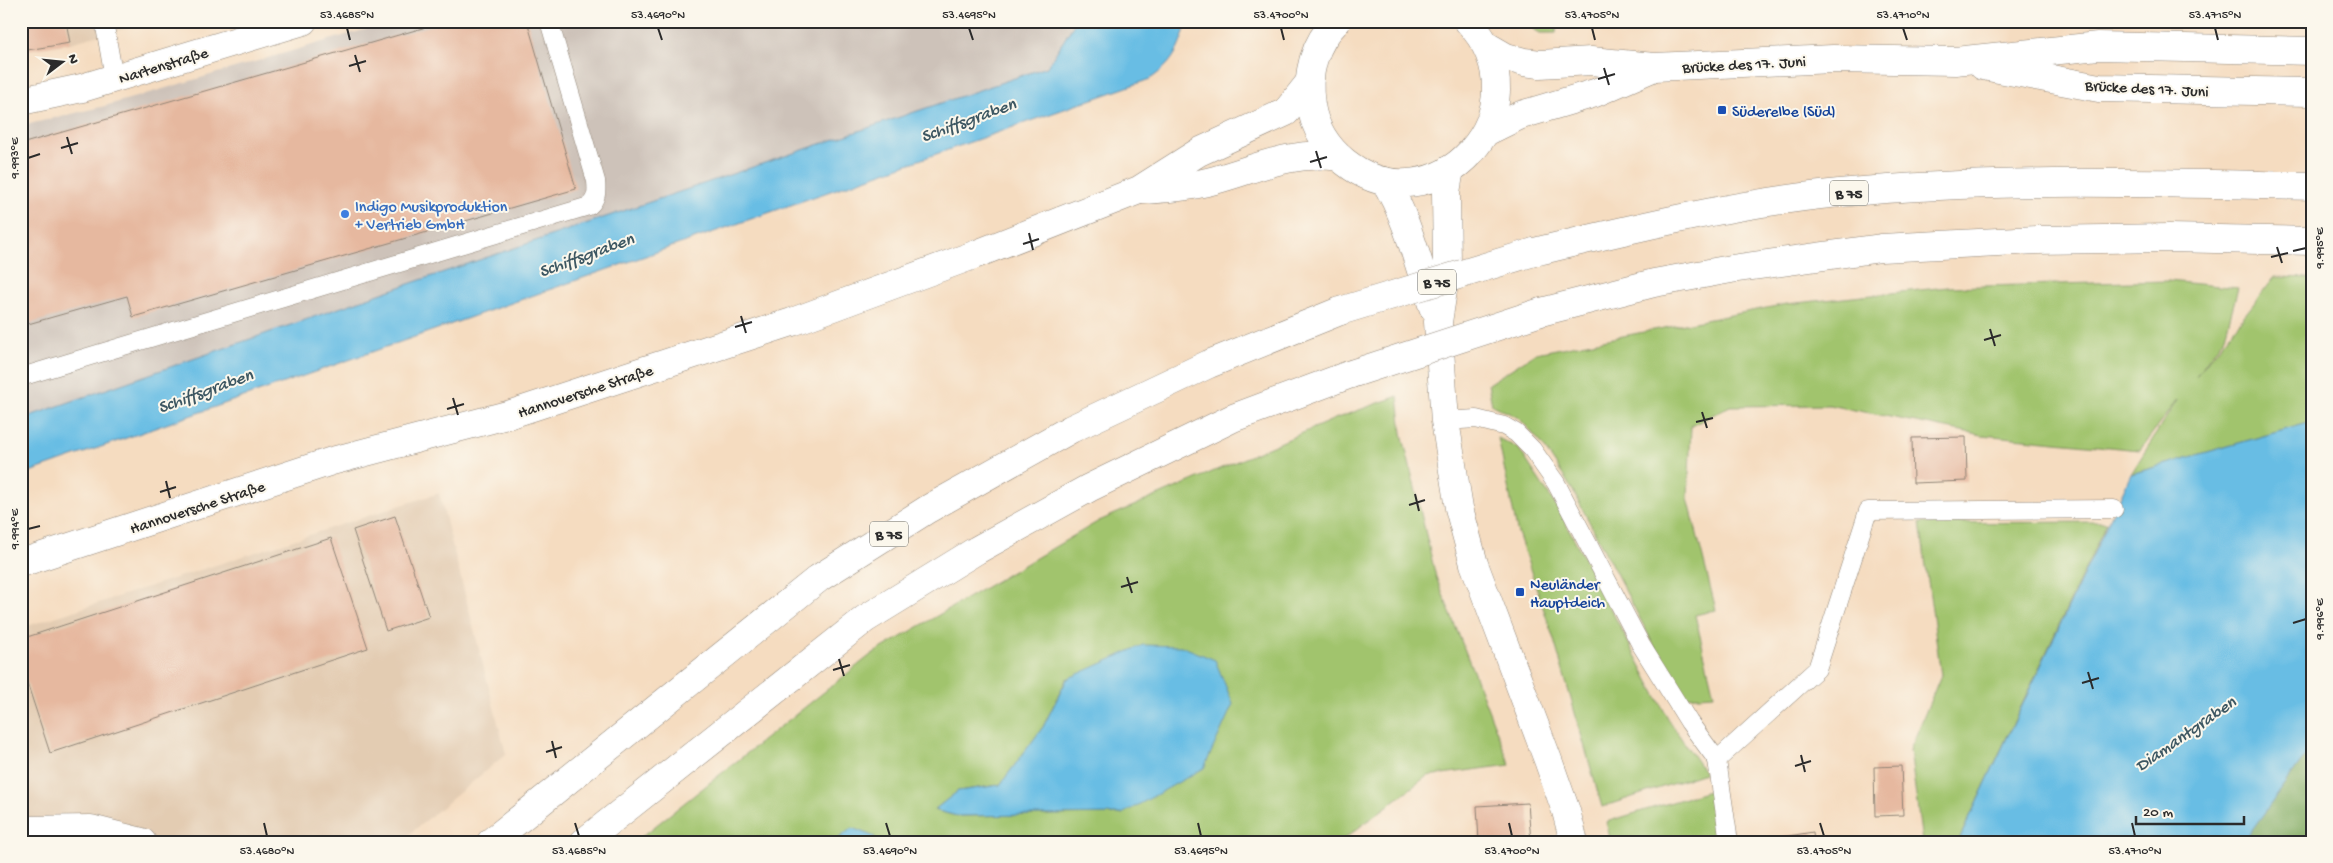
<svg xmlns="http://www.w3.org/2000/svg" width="2333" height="863" font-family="'Gochi Hand',sans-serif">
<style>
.built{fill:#e3ccb2}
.industrial{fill:#cdc2b9}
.green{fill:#a1c46d;stroke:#66784c;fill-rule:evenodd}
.forest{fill:#80aa60;stroke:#566a46}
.water{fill:#67bde4;stroke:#497488}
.building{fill:#e6b89f}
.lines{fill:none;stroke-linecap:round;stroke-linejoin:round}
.service-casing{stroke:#908476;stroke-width:19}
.minor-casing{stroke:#908476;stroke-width:29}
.tertiary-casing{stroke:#908476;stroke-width:29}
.secondary-casing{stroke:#908476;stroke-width:29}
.trunk-casing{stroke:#908476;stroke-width:29}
.service{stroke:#fff;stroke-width:18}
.minor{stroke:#fff;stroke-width:28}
.tertiary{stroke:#fff;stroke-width:28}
.secondary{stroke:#fff;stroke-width:28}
.trunk{stroke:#fff;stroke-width:28}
.trunk-bridge-casing{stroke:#908476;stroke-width:29;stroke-linecap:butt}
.trunk-bridge{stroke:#fff;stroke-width:28}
.ticks{fill:none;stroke:#2b2b2b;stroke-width:2}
.transit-dot{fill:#1a4fb4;stroke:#fbf7ec;stroke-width:2}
.shop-dot{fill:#3f7fe0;stroke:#fbf7ec;stroke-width:2}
.labels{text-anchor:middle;stroke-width:4;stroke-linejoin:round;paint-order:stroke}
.shield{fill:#fbf7ec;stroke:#696865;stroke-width:1}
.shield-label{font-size:15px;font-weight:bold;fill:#2b2b2b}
.street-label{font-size:16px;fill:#2b2b2b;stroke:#fbf7ec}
.transit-label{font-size:16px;fill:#164399;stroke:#fbf7ec;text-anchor:start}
.shop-label{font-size:16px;fill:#366cbe;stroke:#fbf7ec;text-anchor:start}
.water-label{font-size:18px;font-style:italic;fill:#3d5762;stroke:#fbf7ec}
.neatline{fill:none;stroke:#2b2b2b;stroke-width:2}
.ticks-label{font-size:12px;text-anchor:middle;fill:#2b2b2b}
</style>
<rect width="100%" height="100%" fill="#fbf7ec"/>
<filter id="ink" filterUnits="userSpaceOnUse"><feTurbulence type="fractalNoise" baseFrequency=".02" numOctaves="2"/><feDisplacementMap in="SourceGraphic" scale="10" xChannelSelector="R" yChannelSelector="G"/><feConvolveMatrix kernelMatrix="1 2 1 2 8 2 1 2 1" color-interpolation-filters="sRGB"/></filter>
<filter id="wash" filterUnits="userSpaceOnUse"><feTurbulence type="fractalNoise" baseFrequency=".0096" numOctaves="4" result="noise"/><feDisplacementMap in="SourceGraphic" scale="20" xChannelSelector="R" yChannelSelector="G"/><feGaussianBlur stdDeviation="1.12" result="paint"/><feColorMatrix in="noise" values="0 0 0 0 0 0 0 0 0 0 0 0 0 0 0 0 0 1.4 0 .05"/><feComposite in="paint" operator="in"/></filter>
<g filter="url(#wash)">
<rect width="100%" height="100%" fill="#f5dcc0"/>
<g class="built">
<path d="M 21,21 L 152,21 L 70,43 L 21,51 Z"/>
<path d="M 439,493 L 506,754 L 400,842 L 21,842 L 21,628 Z"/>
</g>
<path class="industrial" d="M 394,21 L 1076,21 L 1047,67 L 388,291 L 21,419 L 21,126 L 105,106 Z"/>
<g class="green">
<path d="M 1527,21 L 1560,21 L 1557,22 L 1556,33 L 1540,33 L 1528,26 Z"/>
<path d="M 2275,277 L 2312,278 L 2312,422 L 2131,474 L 2177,400 L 2140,450 L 1982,435 L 1829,405 L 1730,406 L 1691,426 L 1688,498 L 1716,610 L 1695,615 L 1714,695 L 1681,697 L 1572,489 L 1542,444 L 1519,418 L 1492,405 L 1488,384 L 1536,353 L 1787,304 L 1948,287 L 2168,281 L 2238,288 L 2225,336 L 2196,376 Z"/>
<path d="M 1398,396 L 1402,433 L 1436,577 L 1510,765 L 1427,776 L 1340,842 L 873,842 L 875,838 L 852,828 L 834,842 L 635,842 L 872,654 L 1099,521 L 1337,418 ZM 1067,678 L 1122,814 L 957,816 L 934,810 L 958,791 L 1000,785 L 1043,727 Z"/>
<path d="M 1498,438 L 1519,449 L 1560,512 L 1670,722 L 1705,773 L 1602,807 L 1554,640 L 1517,530 Z"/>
<path d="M 2107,522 L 1958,842 L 1922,842 L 1910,750 L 1941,675 L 1920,523 Z"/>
<path d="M 1712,790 L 1719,807 L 1723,842 L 1611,842 L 1606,822 Z"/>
</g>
<path class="forest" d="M 2312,747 L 2312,842 L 2243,842 Z"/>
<g class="water">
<path d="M 1076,21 L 1187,21 C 1180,48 1174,63 1150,79 L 21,475 L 21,419 L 388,291 L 1047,67 Z"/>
<path d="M 2312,422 L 2312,747 L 2243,842 L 1958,842 L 2131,474 Z"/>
<path d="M 1143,645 L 1181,646 L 1215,660 L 1233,704 L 1204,768 L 1122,814 L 957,816 L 934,810 L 958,791 L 1000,785 L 1043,727 L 1067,679 Z"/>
<path d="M 852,828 L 875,837 L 873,842 L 834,842 Z"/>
</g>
<g id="blocks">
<g class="building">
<path d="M 21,21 L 66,21 L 70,43 L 21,51 Z"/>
<path d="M 447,21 L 527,21 L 576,189 L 133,317 L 127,296 L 21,326 L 21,144 Z"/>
<path d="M 1966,437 L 1967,481 L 1913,483 L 1912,438 Z"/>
<path d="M 395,516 L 429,617 L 386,631 L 353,530 Z"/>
<path d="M 331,538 L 368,648 L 50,753 L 21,664 L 21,639 Z"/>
<path d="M 1901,766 L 1903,815 L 1875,816 L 1874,767 Z"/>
<path d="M 1528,803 L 1531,842 L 1479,842 L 1477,806 Z"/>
<path d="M 1813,832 L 1814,842 L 1759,842 L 1758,841 Z"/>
<path d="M 1402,835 L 1406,842 L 1393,842 Z"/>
</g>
</g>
</g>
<g filter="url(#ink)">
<use href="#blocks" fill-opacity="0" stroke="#908476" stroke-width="1"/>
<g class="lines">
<defs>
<g id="service">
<path d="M 104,21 L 114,78"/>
<path d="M 21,377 L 589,206 C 597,199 597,192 596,181 L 549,21"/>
<path d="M 1445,421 L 1476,419 L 1504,426 L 1516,433 L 1532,449 L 1556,483 L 1641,645 L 1689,722 L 1717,760 L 1729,842"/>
<path d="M 1717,760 L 1817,669 L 1868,511 L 2114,509"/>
</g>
<path id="minor" d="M 21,830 L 91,829 L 142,842"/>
<g id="tertiary">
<path d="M 21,101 L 82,88 L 303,21"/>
<path d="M 1450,169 L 1446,192 L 1447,265 L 1438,322 L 1445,421 L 1459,508 L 1474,564 L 1548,760 L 1566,811 L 1574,842"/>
<path d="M 1385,181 C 1408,219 1418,265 1433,307"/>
</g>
<g id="secondary">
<path d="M 1337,21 C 1314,43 1306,74 1311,105 C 1314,127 1327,148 1345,162 C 1435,233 1550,110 1468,21"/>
<path d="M 1487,46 L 1506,57 L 1524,62 L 1540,64 L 1591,61 L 1654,67 L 1833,59 L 1955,61 L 2098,46 L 2312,51"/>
<path d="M 1983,66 L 2099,88 L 2312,92"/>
<path d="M 1486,132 L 1521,115 L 1595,93 L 1650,69"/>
<path d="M 1143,190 C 1160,189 1177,188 1193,185 C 1245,176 1282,149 1339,157"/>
<path d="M 21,563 L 332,461 L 511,414 L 792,322 L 974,255 L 1139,190 L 1199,152 L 1286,112 L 1309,83"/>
</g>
<g id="trunk">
<path d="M 1534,252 C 1634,228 1736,203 1839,193 C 1996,178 2154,183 2312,186"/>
<path d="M 1541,312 L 1654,283 L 1731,269 L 1881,248 L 2037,240 L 2169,238 L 2312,241"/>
<path d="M 491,842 L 819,578 L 928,509 L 1071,429 L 1209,364 L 1340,311"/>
<path d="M 584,842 L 865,619 L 977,550 L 1089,488 L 1233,418 L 1351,374"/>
</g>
</defs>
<use href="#service" class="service-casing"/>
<use href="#minor" class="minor-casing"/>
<use href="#tertiary" class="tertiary-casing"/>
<use href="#secondary" class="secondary-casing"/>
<use href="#trunk" class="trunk-casing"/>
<use href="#service" class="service"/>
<use href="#minor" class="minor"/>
<use href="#tertiary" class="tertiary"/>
<use href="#secondary" class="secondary"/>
<use href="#trunk" class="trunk"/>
<defs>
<g id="trunk-bridge">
<path d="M 1340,311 L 1534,252"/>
<path d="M 1351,374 L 1541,312"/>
</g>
</defs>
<use href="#trunk-bridge" class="trunk-bridge-casing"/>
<use href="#trunk-bridge" class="trunk-bridge"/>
</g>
</g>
<path class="ticks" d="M 347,28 L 350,40M 658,28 L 662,40M 969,28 L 973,40M 1281,28 L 1284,40M 1592,28 L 1595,40M 1903,28 L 1907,40M 2215,28 L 2218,40M 355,55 L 360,72M 349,66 L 366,61M 1604,68 L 1609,85M 1598,79 L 1615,74M 67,137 L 72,154M 61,148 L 78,143M 1316,151 L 1321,168M 28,158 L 40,154M 1310,162 L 1327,157M 1029,233 L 1033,250M 1023,244 L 1039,239M 2277,247 L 2282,263M 2293,251 L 2306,248M 2271,257 L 2288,253M 741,316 L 746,333M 735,327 L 752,322M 1990,329 L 1995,346M 1984,340 L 2001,335M 453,398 L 458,415M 447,409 L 464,404M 1702,412 L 1707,428M 1696,422 L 1713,418M 166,481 L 170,498M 160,492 L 176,487M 1415,494 L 1419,511M 1409,505 L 1425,500M 28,529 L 40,526M 1127,577 L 1132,593M 1121,587 L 1138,582M 2293,623 L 2306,619M 839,659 L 844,676M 833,670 L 850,665M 2088,672 L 2093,689M 2082,683 L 2099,678M 552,741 L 556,758M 546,752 L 562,747M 1801,755 L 1805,772M 1795,766 L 1811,761M 264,823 L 267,836M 575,823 L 579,836M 886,823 L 890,836M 1198,823 L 1201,836M 1509,823 L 1512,836M 1820,823 L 1824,836M 2132,823 L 2135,836"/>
<g class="transit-dot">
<rect x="1717" y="105" width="10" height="10" rx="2.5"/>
<rect x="1515" y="587" width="10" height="10" rx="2.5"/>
</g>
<circle class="shop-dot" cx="345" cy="214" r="5"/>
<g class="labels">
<g class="shield">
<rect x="1830" y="180.5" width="38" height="25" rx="4"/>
<rect x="1418" y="269.5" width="38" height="25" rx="4"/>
<rect x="870" y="521.5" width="38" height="25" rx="4"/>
</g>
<g class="shield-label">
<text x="1849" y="198">B 75</text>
<text x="1437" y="287">B 75</text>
<text x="889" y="539">B 75</text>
</g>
<g class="street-label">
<text transform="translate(1744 63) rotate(-3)" y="6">Brücke des 17. Juni</text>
<text transform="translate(163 64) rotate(-17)" y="6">Nartenstraße</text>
<text transform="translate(2147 87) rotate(3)" y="6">Brücke des 17. Juni</text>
<text transform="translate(585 390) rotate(-18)" y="6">Hannoversche Straße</text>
<text transform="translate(197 506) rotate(-18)" y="6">Hannoversche Straße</text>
</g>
<g class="transit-label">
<text x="1732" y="116">Süderelbe (Süd)</text>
<text x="1530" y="589">Neuländer<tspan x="1530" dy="18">Hauptdeich</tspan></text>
</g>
<g class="shop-label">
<text x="355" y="211">Indigo Musikproduktion<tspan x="355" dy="18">+ Vertrieb GmbH</tspan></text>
</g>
<g class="water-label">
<text transform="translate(968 119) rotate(-20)" y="6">Schiffsgraben</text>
<text transform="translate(586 254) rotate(-20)" y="6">Schiffsgraben</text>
<text transform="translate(205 390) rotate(-20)" y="6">Schiffsgraben</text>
<text transform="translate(2185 733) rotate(-35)" y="6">Diamantgraben</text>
</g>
</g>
<rect width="2333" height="863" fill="none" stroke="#fbf7ec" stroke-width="55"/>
<g transform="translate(62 62) rotate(74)" stroke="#fbf7ec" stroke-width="4" paint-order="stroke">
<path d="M0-4L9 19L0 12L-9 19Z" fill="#2b2b2b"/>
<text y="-8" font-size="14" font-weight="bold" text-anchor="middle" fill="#2b2b2b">N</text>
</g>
<path d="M2136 816v8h108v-8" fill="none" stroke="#2b2b2b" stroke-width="2.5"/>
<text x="2143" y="816" font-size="15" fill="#2b2b2b" stroke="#fbf7ec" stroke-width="4" paint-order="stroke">20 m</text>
<rect x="28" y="28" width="2278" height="808" class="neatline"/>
<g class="ticks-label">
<text x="347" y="18">53.4685°N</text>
<text x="658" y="18">53.4690°N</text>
<text x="969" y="18">53.4695°N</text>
<text x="1281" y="18">53.4700°N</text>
<text x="1592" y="18">53.4705°N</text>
<text x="1903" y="18">53.4710°N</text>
<text x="2215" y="18">53.4715°N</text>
<text transform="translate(14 158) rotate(-90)" y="4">9.993°E</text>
<text transform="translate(2319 248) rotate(-90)" y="4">9.995°E</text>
<text transform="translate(14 529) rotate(-90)" y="4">9.994°E</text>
<text transform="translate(2319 619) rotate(-90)" y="4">9.996°E</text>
<text x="267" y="854">53.4680°N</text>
<text x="579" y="854">53.4685°N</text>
<text x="890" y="854">53.4690°N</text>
<text x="1201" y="854">53.4695°N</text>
<text x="1512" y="854">53.4700°N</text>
<text x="1824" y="854">53.4705°N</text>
<text x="2135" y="854">53.4710°N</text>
</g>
</svg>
